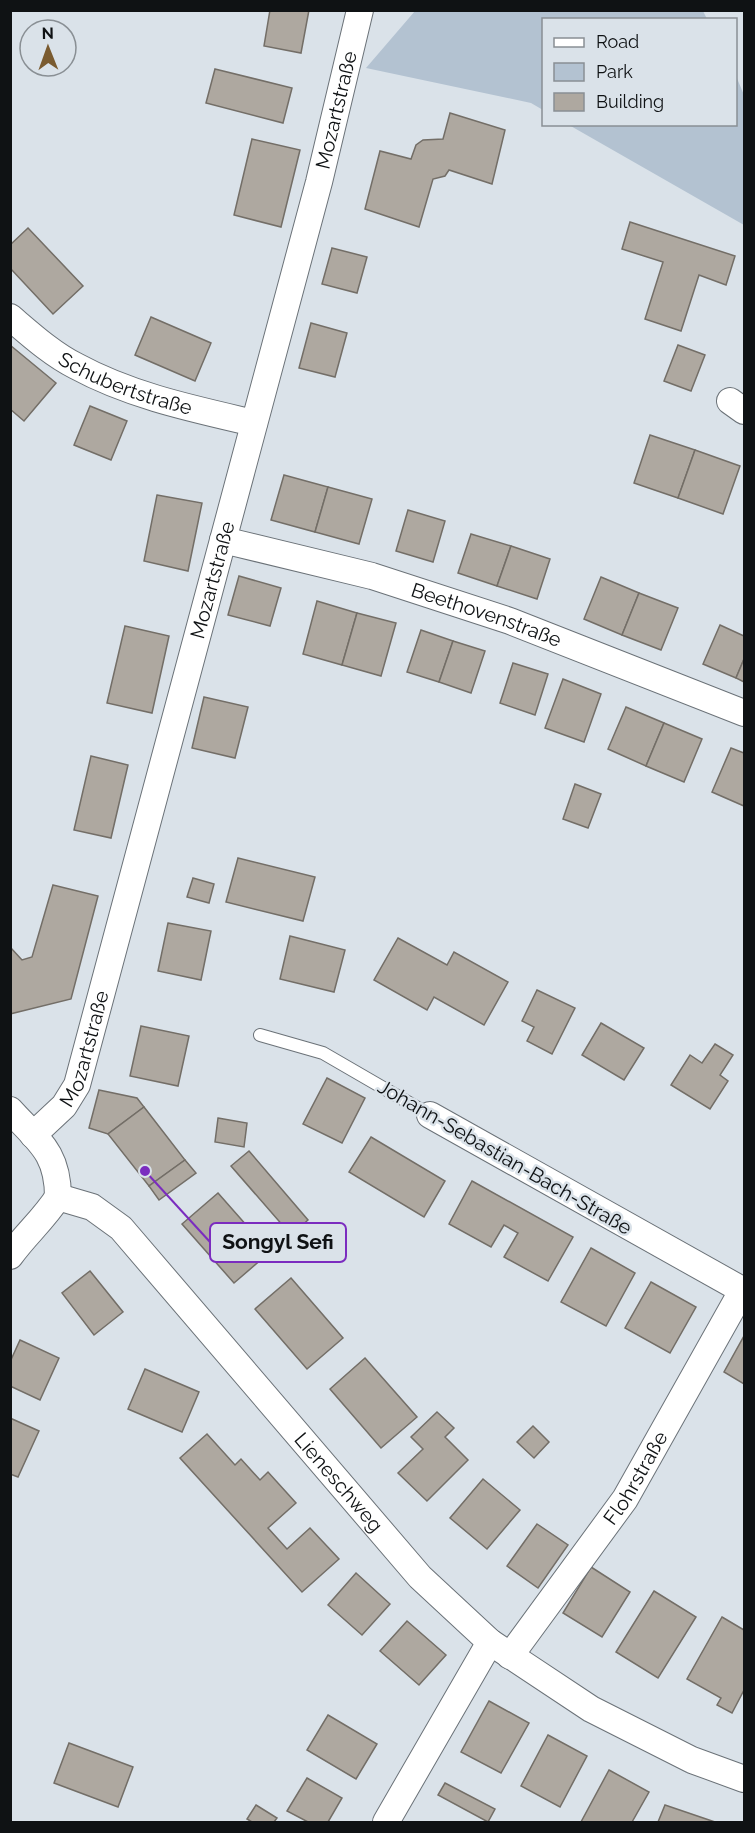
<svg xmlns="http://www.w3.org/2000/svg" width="755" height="1833" font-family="Raleway,sans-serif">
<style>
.green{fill:#b3c2d1}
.building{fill:#aea8a0;stroke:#736e67;stroke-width:1.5}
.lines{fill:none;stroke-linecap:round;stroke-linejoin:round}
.service-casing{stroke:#6b7278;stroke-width:14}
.minor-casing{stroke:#6b7278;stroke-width:28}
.service{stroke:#fff;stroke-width:12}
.minor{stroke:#fff;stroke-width:26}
.labels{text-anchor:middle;stroke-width:5;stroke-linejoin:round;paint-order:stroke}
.street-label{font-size:20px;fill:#0f1214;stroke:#dae2e9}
.leader{fill:none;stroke:#7b2cbf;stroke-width:2}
.callout-dot{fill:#7b2cbf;stroke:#dae2e9;stroke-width:2}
.callout{fill:#dae2e9;stroke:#7b2cbf;stroke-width:2}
.callout-label{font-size:21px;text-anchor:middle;font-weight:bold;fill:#0f1214}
</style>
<rect width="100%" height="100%" fill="#dae2e9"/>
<g class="green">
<path d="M 703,11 L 707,19 L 544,20 L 543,110 L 531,103 L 366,68 L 415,11 Z"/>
<path d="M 736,76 L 744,95 L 744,225 L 569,125 L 736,124 Z"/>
</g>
<g class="building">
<path d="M 270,10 L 309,10 L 301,53 L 264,46 Z"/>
<path d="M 215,69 L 292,88 L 283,123 L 206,103 Z"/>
<path d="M 450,113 L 505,130 L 492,184 L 449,170 L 445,176 L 433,179 L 419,227 L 365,209 L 380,151 L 411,159 L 416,145 L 423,140 L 443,139 Z"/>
<path d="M 252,139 L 300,150 L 281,227 L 234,215 Z"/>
<path d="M 630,222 L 735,256 L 726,285 L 699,275 L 681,331 L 645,319 L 663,262 L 622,249 Z"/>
<path d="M 28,228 L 83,286 L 53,314 L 10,268 L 10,245 Z"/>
<path d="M 332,248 L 367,257 L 357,293 L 322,284 Z"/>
<path d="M 151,317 L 211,343 L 195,381 L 135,355 Z"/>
<path d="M 311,323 L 347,333 L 335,377 L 299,368 Z"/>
<path d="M 10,345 L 56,383 L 24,421 L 10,409 Z"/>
<path d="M 678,345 L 705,355 L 691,391 L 664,381 Z"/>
<path d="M 90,406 L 127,421 L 111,460 L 74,445 Z"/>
<path d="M 650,435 L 695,450 L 678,498 L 634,483 Z"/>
<path d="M 695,450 L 740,466 L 723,514 L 678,498 Z"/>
<path d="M 284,475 L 328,487 L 315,532 L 271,520 Z"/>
<path d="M 328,487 L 372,499 L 359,544 L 315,532 Z"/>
<path d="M 157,495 L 202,503 L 188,571 L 144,561 Z"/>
<path d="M 408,510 L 445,521 L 433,562 L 396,551 Z"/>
<path d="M 471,534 L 511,546 L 497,586 L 458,573 Z"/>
<path d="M 511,546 L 550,559 L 537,599 L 497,586 Z"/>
<path d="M 239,576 L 281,588 L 270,626 L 228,615 Z"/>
<path d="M 601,577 L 639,593 L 622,635 L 584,619 Z"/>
<path d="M 639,593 L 678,608 L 661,650 L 622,635 Z"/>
<path d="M 317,601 L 357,613 L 342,665 L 303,654 Z"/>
<path d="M 357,613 L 396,623 L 381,676 L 342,665 Z"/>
<path d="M 720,625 L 744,636 L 744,659 L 736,678 L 703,664 Z"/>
<path d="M 125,626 L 169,636 L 152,713 L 107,703 Z"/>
<path d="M 421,630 L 453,641 L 439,682 L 407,672 Z"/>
<path d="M 453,641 L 485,651 L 471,693 L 439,682 Z"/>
<path d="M 744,659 L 744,682 L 736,678 Z"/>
<path d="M 513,663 L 548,674 L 535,715 L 500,703 Z"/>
<path d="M 563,679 L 601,694 L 584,742 L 545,728 Z"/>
<path d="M 204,697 L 248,707 L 235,758 L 192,748 Z"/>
<path d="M 626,707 L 664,723 L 646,766 L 608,749 Z"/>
<path d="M 664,723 L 702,739 L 684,782 L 646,766 Z"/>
<path d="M 731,748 L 744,753 L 744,806 L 712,792 Z"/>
<path d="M 91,756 L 128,765 L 111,838 L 74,830 Z"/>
<path d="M 575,784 L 601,794 L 588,828 L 563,819 Z"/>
<path d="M 238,858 L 315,877 L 303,921 L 226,902 Z"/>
<path d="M 193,878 L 214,884 L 209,903 L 187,897 Z"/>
<path d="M 53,885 L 98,896 L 71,999 L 10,1014 L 10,947 L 22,960 L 32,957 Z"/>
<path d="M 168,923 L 211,931 L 201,980 L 158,971 Z"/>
<path d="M 290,936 L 345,950 L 334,992 L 280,979 Z"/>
<path d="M 398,938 L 447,965 L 454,952 L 508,982 L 484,1025 L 434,997 L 427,1010 L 374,980 Z"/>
<path d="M 537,990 L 575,1008 L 552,1054 L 527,1041 L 534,1027 L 522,1021 Z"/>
<path d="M 601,1023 L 644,1048 L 624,1080 L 582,1055 Z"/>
<path d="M 141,1026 L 189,1036 L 178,1086 L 130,1076 Z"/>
<path d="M 715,1044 L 733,1055 L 720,1075 L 728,1081 L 710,1109 L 671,1085 L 690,1055 L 702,1063 Z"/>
<path d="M 327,1078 L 365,1098 L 342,1143 L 303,1124 Z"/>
<path d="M 99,1090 L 137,1098 L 144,1107 L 108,1134 L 89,1128 Z"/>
<path d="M 144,1107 L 185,1160 L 149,1186 L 108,1134 Z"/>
<path d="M 218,1118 L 247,1123 L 244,1147 L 215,1142 Z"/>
<path d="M 371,1137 L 445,1181 L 424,1217 L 349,1172 Z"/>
<path d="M 249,1151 L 308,1220 L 291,1235 L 231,1166 Z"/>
<path d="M 185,1160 L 196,1173 L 159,1200 L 149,1186 Z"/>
<path d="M 472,1181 L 573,1237 L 548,1281 L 504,1257 L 518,1233 L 504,1225 L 491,1247 L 449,1224 Z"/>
<path d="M 218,1193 L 270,1252 L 234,1283 L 182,1224 Z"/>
<path d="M 591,1248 L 635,1273 L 606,1326 L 561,1302 Z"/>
<path d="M 90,1271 L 123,1312 L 94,1335 L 62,1293 Z"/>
<path d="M 291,1278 L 343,1338 L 307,1369 L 255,1309 Z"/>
<path d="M 651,1282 L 696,1307 L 670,1353 L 625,1328 Z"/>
<path d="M 744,1336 L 744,1384 L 724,1372 Z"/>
<path d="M 20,1340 L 59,1358 L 40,1400 L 10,1386 L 10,1362 Z"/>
<path d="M 365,1358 L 417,1417 L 381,1448 L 330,1389 Z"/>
<path d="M 145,1369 L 199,1392 L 182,1432 L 128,1409 Z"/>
<path d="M 437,1412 L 454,1428 L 445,1437 L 468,1460 L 427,1501 L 398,1473 L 423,1449 L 411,1437 Z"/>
<path d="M 10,1418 L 39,1431 L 18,1477 L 10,1474 Z"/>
<path d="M 533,1426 L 549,1442 L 534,1458 L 517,1442 Z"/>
<path d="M 207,1434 L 235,1465 L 241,1459 L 260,1480 L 268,1472 L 296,1503 L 268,1528 L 287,1549 L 310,1528 L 339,1559 L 302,1592 L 180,1458 Z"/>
<path d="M 483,1479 L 520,1510 L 487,1549 L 450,1518 Z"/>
<path d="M 537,1524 L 568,1545 L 538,1588 L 507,1566 Z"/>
<path d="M 591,1567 L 630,1592 L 602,1637 L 563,1613 Z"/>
<path d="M 356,1573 L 390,1604 L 362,1635 L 328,1605 Z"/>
<path d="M 654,1591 L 696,1617 L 658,1678 L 616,1652 Z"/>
<path d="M 722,1617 L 744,1630 L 744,1690 L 732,1713 L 717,1705 L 721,1698 L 687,1679 Z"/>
<path d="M 407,1621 L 446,1655 L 419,1685 L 380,1651 Z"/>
<path d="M 489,1701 L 529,1723 L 501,1773 L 461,1752 Z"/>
<path d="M 328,1715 L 377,1744 L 356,1779 L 307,1750 Z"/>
<path d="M 548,1735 L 587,1756 L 560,1807 L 521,1786 Z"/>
<path d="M 69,1743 L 133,1767 L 118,1807 L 54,1783 Z"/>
<path d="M 609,1770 L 649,1792 L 632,1822 L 581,1822 Z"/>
<path d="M 307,1778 L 342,1798 L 328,1822 L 308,1822 L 287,1811 Z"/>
<path d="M 445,1783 L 495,1809 L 488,1822 L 438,1795 Z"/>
<path d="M 256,1805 L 277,1818 L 274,1822 L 252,1822 L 247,1819 Z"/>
<path d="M 665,1805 L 715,1822 L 658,1822 Z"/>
</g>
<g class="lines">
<defs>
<path id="service" d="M 260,1035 L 323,1053 L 430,1115"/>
<g id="minor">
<path id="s1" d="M 10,317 C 30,334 52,354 76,366 C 131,396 194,409 254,423"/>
<path d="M 730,401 L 744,411"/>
<path id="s2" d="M 223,540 L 372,576 L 510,621 L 744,713"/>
<path d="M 10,1110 C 38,1141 58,1152 58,1197"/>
<path d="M 430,1115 L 744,1291"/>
<path id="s3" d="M 33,1135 L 64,1106 L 77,1085 L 319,182 L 360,10"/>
<path id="s4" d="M 58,1197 L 92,1207 L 121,1228 L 420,1577 L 490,1642 L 591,1709 L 692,1760 L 744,1779"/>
<path d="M 10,1256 C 25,1235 44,1219 58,1197"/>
<path id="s5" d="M 510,1656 L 625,1499 L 742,1291"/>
<path d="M 386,1822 L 490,1642"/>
</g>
</defs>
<use href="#service" class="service-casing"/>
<use href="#minor" class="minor-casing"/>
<use href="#service" class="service"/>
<use href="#minor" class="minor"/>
</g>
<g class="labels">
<g class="street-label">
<text dy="7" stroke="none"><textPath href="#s3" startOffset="1076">Mozartstraße</textPath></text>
<text dy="7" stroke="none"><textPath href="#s1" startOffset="135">Schubertstraße</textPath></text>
<text dy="7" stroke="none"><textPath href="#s3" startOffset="590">Mozartstraße</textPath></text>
<text dy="7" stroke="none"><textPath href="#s2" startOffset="274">Beethovenstraße</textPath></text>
<text dy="7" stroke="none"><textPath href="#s3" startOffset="104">Mozartstraße</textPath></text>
<text transform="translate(505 1157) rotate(30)" y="7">Johann-Sebastian-Bach-Straße</text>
<text dy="7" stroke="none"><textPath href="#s5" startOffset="218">Flohrstraße</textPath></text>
<text dy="7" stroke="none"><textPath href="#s4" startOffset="406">Lieneschweg</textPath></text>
</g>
</g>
<path class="leader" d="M145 1171L210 1242"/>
<circle class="callout-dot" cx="145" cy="1171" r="6"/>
<rect class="callout" x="210" y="1223" width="136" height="39" rx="6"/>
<g class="callout-label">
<text x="278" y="1249">Songyl Sefi</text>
</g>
<rect width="755" height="1833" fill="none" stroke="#0f1214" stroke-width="24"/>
<rect x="542" y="18" width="195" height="108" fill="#dae2e9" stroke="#898f94" stroke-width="1.5"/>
<rect x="554" y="38" width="30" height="9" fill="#ffffff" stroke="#898f94" stroke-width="1.5"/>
<text x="596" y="48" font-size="18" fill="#0f1214">Road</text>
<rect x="554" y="63" width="30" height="18" fill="#b3c2d1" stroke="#898f94" stroke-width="1.5"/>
<text x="596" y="78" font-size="18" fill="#0f1214">Park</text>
<rect x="554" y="93" width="30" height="18" fill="#aea8a0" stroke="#898f94" stroke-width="1.5"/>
<text x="596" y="108" font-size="18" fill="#0f1214">Building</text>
<g transform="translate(48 48) rotate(359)"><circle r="28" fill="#dae2e9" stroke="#898f94" stroke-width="1.5"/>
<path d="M0-4.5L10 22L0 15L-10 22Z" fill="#7a5b30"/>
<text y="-9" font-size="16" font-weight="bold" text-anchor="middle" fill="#0f1214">N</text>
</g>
</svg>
